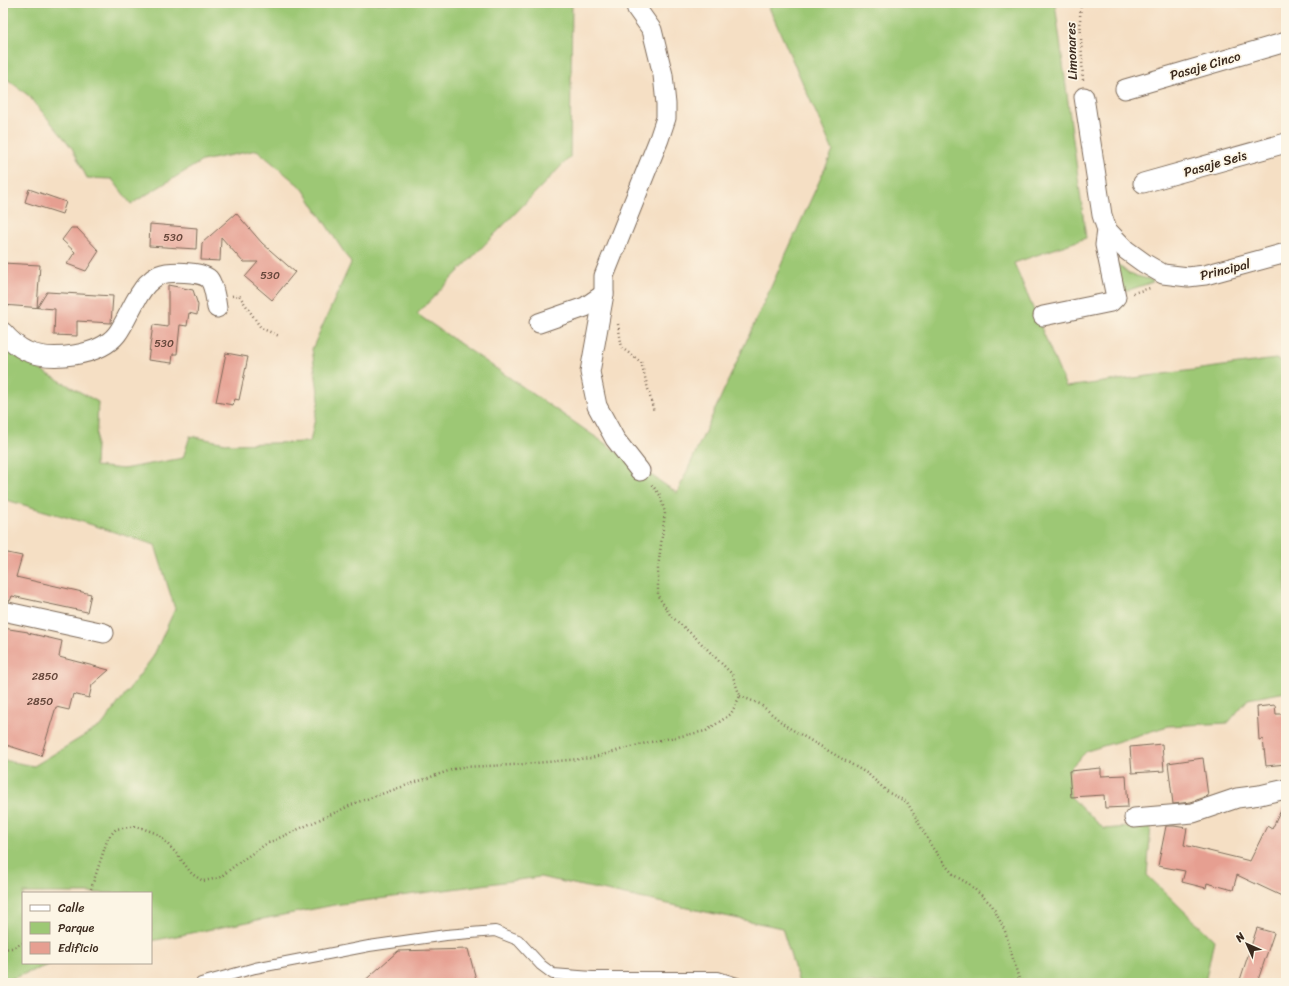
<svg xmlns="http://www.w3.org/2000/svg" width="1289" height="986" font-family="Sriracha,sans-serif">
<style>
.green{fill:#9dc875;stroke:#6c794a}
.building{fill:#e69f91}
.lines{fill:none;stroke-linecap:round;stroke-linejoin:round}
.lane-casing{stroke:#7c6958;stroke-width:12}
.street-casing{stroke:#7c6958;stroke-width:21}
.path{stroke:#7c6958;stroke-width:2.5;stroke-dasharray:1 3;stroke-linecap:butt}
.lane{stroke:#fff;stroke-width:10}
.street{stroke:#fff;stroke-width:19}
.labels{text-anchor:middle;stroke-width:3.5;stroke-linejoin:round;paint-order:stroke}
.number-label{font-size:11px;fill:#66473b}
.street-label{font-size:13px;fill:#3b2a1e;stroke:#fcf5e5}
</style>
<rect width="100%" height="100%" fill="#fcf5e5"/>
<filter id="ink" filterUnits="userSpaceOnUse"><feTurbulence type="fractalNoise" baseFrequency=".025" numOctaves="2"/><feDisplacementMap in="SourceGraphic" scale="8" xChannelSelector="R" yChannelSelector="G"/><feConvolveMatrix kernelMatrix="1 2 1 2 8 2 1 2 1" color-interpolation-filters="sRGB"/></filter>
<filter id="wash" filterUnits="userSpaceOnUse"><feTurbulence type="fractalNoise" baseFrequency=".012" numOctaves="4" result="noise"/><feDisplacementMap in="SourceGraphic" scale="16" xChannelSelector="R" yChannelSelector="G"/><feGaussianBlur stdDeviation="0.9" result="paint"/><feColorMatrix in="noise" values="0 0 0 0 0 0 0 0 0 0 0 0 0 0 0 0 0 1.4 0 .05"/><feComposite in="paint" operator="in"/></filter>
<g filter="url(#wash)">
<rect width="100%" height="100%" fill="#f5dfc4"/>
<g class="green">
<path d="M 3,3 L 572,3 L 570,157 L 417,314 L 677,493 L 833,151 L 767,3 L 1055,3 L 1086,238 L 1014,263 L 1066,387 L 1276,359 L 1286,364 L 1286,692 L 1248,699 L 1228,723 L 1168,726 L 1087,751 L 1070,768 L 1071,797 L 1104,829 L 1151,825 L 1147,875 L 1214,940 L 1205,983 L 799,983 L 782,928 L 540,877 L 334,905 L 151,941 L 151,893 L 23,893 L 23,963 L 53,963 L 3,982 L 3,760 L 34,766 L 102,725 L 153,657 L 175,609 L 155,545 L 83,522 L 3,499 L 3,349 L 98,402 L 95,466 L 123,469 L 183,458 L 190,436 L 231,444 L 310,442 L 319,399 L 312,349 L 351,263 L 303,189 L 257,150 L 202,161 L 131,204 L 112,179 L 87,178 L 72,148 L 29,96 L 3,76 Z"/>
<path d="M 1109,257 L 1129,274 L 1152,280 L 1153,282 L 1123,292 Z"/>
</g>
<g id="blocks">
<g class="building">
<path d="M 29,189 L 66,202 L 62,214 L 25,202 Z"/>
<path d="M 236,213 L 262,243 L 295,272 L 272,300 L 245,277 L 258,262 L 243,262 L 221,237 L 220,261 L 201,260 L 202,243 Z"/>
<path d="M 150,224 L 197,228 L 196,249 L 149,246 Z"/>
<path d="M 71,228 L 77,228 L 99,251 L 86,271 L 67,264 L 75,252 L 62,240 Z"/>
<path d="M 3,263 L 40,265 L 37,308 L 47,292 L 113,296 L 111,323 L 77,321 L 77,336 L 54,335 L 55,309 L 3,305 Z"/>
<path d="M 168,285 L 193,290 L 198,305 L 197,315 L 189,313 L 187,326 L 180,325 L 177,354 L 173,354 L 172,363 L 148,360 L 153,325 L 168,327 Z"/>
<path d="M 226,353 L 248,357 L 239,400 L 235,399 L 233,405 L 216,402 Z"/>
<path d="M 3,552 L 22,556 L 16,577 L 91,594 L 87,612 L 12,596 L 10,601 L 3,600 Z"/>
<path d="M 3,628 L 28,632 L 28,633 L 62,641 L 59,657 L 109,670 L 92,685 L 89,698 L 73,694 L 69,710 L 56,707 L 41,756 L 3,744 Z"/>
<path d="M 1275,705 L 1276,714 L 1286,714 L 1286,764 L 1266,766 L 1263,739 L 1259,740 L 1257,707 Z"/>
<path d="M 1162,744 L 1164,771 L 1132,773 L 1130,747 Z"/>
<path d="M 1203,758 L 1208,796 L 1191,802 L 1173,804 L 1168,763 Z"/>
<path d="M 1101,768 L 1101,776 L 1126,775 L 1128,807 L 1105,808 L 1104,795 L 1071,797 L 1069,771 Z"/>
<path d="M 1286,800 L 1286,898 L 1237,875 L 1233,890 L 1207,883 L 1206,888 L 1182,882 L 1185,871 L 1158,866 L 1166,826 L 1174,826 L 1187,828 L 1184,845 L 1250,861 L 1267,826 L 1272,829 Z"/>
<path d="M 1257,928 L 1274,933 L 1257,983 L 1239,983 Z"/>
<path d="M 468,949 L 477,983 L 362,983 L 398,951 Z"/>
</g>
</g>
</g>
<g filter="url(#ink)">
<use href="#blocks" fill-opacity="0" stroke="#7c6958" stroke-width="1"/>
<g class="lines">
<defs>
<path id="lane" d="M 201,983 L 255,968 L 369,946 L 446,935 L 495,931 L 518,940 L 541,965 L 553,974 L 592,977 L 718,977 L 737,983"/>
<g id="street">
<path d="M 635,3 L 637,9 L 652,30 L 663,75 L 666,104 L 666,118 L 659,139 L 604,276 L 604,294 L 590,372 L 597,406 L 615,439 L 640,471"/>
<path d="M 1125,89 L 1286,42"/>
<path d="M 1084,97 L 1102,215 L 1107,230 L 1126,250 L 1144,263 L 1163,274 L 1188,277 L 1205,275 L 1286,253"/>
<path d="M 1143,183 L 1286,143"/>
<path d="M 1043,316 L 1111,302 L 1116,297 L 1105,245 L 1107,230"/>
<path d="M 539,323 L 585,307 L 604,294"/>
<path d="M 3,332 C 9,339 18,347 26,351 C 51,362 100,356 117,334 C 128,319 134,298 147,284 C 150,281 155,277 159,275 C 169,271 201,271 209,279 C 214,285 216,301 217,308"/>
<path d="M 3,611 L 104,633"/>
<path d="M 1134,818 L 1193,813 L 1237,798 L 1260,795 L 1286,789"/>
</g>
</defs>
<use href="#lane" class="lane-casing"/>
<use href="#street" class="street-casing"/>
<g class="path">
<path d="M 1081,3 L 1080,17 L 1083,80"/>
<path d="M 1133,293 L 1150,288"/>
<path d="M 232,296 L 239,295 L 261,328 L 279,336"/>
<path d="M 618,324 L 622,348 L 641,362 L 654,412"/>
<path d="M 740,696 L 760,704 L 786,726 L 868,774 L 889,793 L 907,802 L 932,847 L 947,867 L 955,876 L 969,884 L 992,905 L 1005,931 L 1020,983"/>
<path d="M 91,893 L 91,889 L 108,838 L 116,829 L 136,826 L 158,834 L 176,853 L 192,874 L 203,881 L 219,878 L 241,861 L 266,844 L 358,802 L 460,767 L 513,765 L 591,758 L 646,743 L 706,731 L 731,714 L 740,696 L 732,674 L 696,638 L 671,616 L 658,596 L 658,568 L 665,513 L 660,495 L 651,484"/>
<path d="M 3,949 L 12,948 L 23,943"/>
</g>
<use href="#lane" class="lane"/>
<use href="#street" class="street"/>
</g>
</g>
<g class="labels">
<g class="number-label">
<text x="173" y="241">530</text>
<text x="270" y="279">530</text>
<text x="164" y="347">530</text>
<text x="45" y="680">2850</text>
<text x="40" y="705">2850</text>
</g>
<g class="street-label">
<text transform="translate(1071 51) rotate(-92)" y="5">Limonares</text>
<text transform="translate(1205 65) rotate(-16)" y="5">Pasaje Cinco</text>
<text transform="translate(1215 163) rotate(-16)" y="5">Pasaje Seis</text>
<text transform="translate(1225 269) rotate(-14)" y="5">Principal</text>
</g>
</g>
<rect width="1289" height="986" fill="none" stroke="#fcf5e5" stroke-width="16"/>
<rect x="22" y="892" width="130" height="72" fill="#fcf5e5" stroke="#afa495"/>
<rect x="30" y="905" width="20" height="6" fill="#ffffff" stroke="#afa495"/>
<text x="58" y="912" font-size="12" fill="#3b2a1e">Calle</text>
<rect x="30" y="922" width="20" height="12" fill="#9dc875" stroke="#afa495"/>
<text x="58" y="932" font-size="12" fill="#3b2a1e">Parque</text>
<rect x="30" y="942" width="20" height="12" fill="#e69f91" stroke="#afa495"/>
<text x="58" y="952" font-size="12" fill="#3b2a1e">Edificio</text>
<g transform="translate(1247 944) rotate(315)" stroke="#fcf5e5" stroke-width="3" paint-order="stroke">
<path d="M0-3L7 15L0 10L-7 15Z" fill="#3b2a1e"/>
<text y="-6" font-size="11" font-weight="bold" text-anchor="middle" fill="#3b2a1e">N</text>
</g>
</svg>
